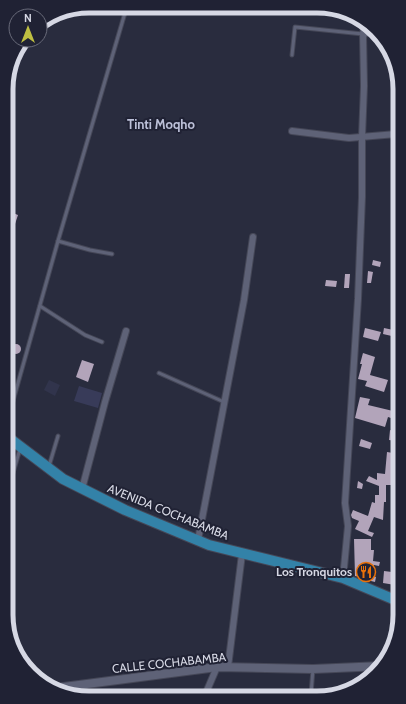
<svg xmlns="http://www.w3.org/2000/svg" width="406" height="704" font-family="Cabin,sans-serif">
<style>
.built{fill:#31344c}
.green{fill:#383b59}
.building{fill:#b2a4ba}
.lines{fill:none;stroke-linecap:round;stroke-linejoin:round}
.service-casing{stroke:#454757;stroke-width:5}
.minor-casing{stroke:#454757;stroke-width:8}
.tertiary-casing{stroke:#454757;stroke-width:10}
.primary-casing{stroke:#454757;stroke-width:12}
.service{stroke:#5e6277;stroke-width:3}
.minor{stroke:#5e6277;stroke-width:6}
.tertiary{stroke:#5e6277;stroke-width:8}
.primary{stroke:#3382a8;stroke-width:10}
.labels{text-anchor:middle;stroke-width:4;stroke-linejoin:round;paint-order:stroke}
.street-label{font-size:12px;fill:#d6d8e4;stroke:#202234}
.poi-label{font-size:12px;font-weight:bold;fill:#d6d8e4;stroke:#202234;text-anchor:end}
.neighbourhood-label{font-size:13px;font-weight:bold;fill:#bcc0d8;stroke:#202234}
.rim{fill:none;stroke:#d6d8e4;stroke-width:5}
</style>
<rect width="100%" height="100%" fill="#292c3e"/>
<path class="built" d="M 49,380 L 60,385 L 55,396 L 44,390 Z"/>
<path class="green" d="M 79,386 L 102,393 L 98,408 L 74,401 Z"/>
<g class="building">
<path d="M 8,211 L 18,215 L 15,224 L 8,221 Z"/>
<path d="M 373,260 L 381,262 L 380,267 L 372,265 Z"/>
<path d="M 368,271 L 373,272 L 371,283 L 367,283 Z"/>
<path d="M 345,274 L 350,274 L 349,288 L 344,288 Z"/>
<path d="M 326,280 L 337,281 L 336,287 L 325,286 Z"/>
<path d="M 365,328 L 381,332 L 378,341 L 363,337 Z"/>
<path d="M 384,328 L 398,331 L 396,337 L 383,334 Z"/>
<circle cx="16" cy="349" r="5"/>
<path d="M 363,353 L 375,357 L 370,375 L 388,380 L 384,392 L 365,386 L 367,381 L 358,379 L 362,364 L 360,364 Z"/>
<path d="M 82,360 L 94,364 L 88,382 L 76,377 Z"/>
<path d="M 360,397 L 370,399 L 368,405 L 393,411 L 391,418 L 388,417 L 385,427 L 355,418 Z"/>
<path d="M 394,427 L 398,428 L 396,441 L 389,440 L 390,430 L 393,431 Z"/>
<path d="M 361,439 L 372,443 L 370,449 L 359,446 Z"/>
<path d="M 387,452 L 393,453 L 391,485 L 386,485 L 386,502 L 384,502 L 383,520 L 374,517 L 368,531 L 374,533 L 372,537 L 355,529 L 359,521 L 352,518 L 351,515 L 353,510 L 368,516 L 372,502 L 375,503 L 375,495 L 379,495 L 379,486 L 366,481 L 369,476 L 377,480 L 377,473 L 385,474 Z"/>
<path d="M 358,481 L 363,484 L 362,489 L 357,488 Z"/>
<path d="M 354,539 L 371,539 L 371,550 L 374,550 L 373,561 L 380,562 L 379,566 L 374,565 L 373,576 L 376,577 L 375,582 L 367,580 L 367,578 L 355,576 Z"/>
<path d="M 393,556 L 399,558 L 400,595 L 394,593 L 395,585 L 383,583 L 384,571 L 392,572 Z"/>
</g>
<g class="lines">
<defs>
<g id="service">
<path d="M 292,55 L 295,27 L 363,34"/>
<path d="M 58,241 L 90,250 L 112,254"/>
<path d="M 40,306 L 85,335 L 102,342"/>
<path d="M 159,373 L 224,402"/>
<path d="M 9,415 L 58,241 L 127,6"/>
<path d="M 49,466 L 58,436"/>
<path d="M 10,483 L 20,449"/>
<path d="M 311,694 L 313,669"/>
</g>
<g id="minor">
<path d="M 363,34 L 375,31"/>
<path d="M 292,131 L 349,138 L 396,134"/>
<path d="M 82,489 L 105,402 L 126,331"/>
<path d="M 198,540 L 244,300 L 253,237"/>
<path d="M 343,578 L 348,526 L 345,503 L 358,299 L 362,197 L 362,137 L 364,86 L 363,34 L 365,23"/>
<path d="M 228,667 L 242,554"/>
<path d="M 205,695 L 217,667"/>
</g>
<path id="tertiary" d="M 56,688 L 217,667 L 313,669 L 382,666"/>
<path id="primary" d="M 9,438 L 63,479 L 125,510 L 209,545 L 343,578 L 400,602"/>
</defs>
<use href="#service" class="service-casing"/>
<use href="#minor" class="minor-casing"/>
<use href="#tertiary" class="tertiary-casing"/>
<use href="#primary" class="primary-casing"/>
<use href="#service" class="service"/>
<use href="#minor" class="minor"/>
<use href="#tertiary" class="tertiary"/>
<use href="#primary" class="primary"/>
</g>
<defs>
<symbol id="restaurant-ring" viewBox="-11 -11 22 22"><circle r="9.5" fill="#202234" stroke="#e8710a" stroke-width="1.5"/><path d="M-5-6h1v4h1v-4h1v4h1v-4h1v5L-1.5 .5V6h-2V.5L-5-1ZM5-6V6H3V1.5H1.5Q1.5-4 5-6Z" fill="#e8710a"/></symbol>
</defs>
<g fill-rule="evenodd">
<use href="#restaurant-ring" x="355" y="561" width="22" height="22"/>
</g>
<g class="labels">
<g class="street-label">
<text transform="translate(168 512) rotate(22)" y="4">AVENIDA COCHABAMBA</text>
<text transform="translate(169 663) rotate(-6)" y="4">CALLE COCHABAMBA</text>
</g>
<g class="poi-label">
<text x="352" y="576">Los Tronquitos</text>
</g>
<g class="neighbourhood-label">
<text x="161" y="129">Tinti Moqho</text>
</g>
</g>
<path d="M0 0H406V704H0ZM89 13H317A76 76 0 0 1 393 89V615A76 76 0 0 1 317 691H89A76 76 0 0 1 13 615V89A76 76 0 0 1 89 13Z" fill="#202234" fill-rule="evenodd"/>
<path class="rim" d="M89 13H317A76 76 0 0 1 393 89V615A76 76 0 0 1 317 691H89A76 76 0 0 1 13 615V89A76 76 0 0 1 89 13Z"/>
<g transform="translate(28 28)"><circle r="19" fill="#202234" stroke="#696b7a"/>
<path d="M0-3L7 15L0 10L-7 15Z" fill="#bebf42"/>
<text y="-6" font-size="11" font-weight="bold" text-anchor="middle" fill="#d6d8e4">N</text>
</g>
</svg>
